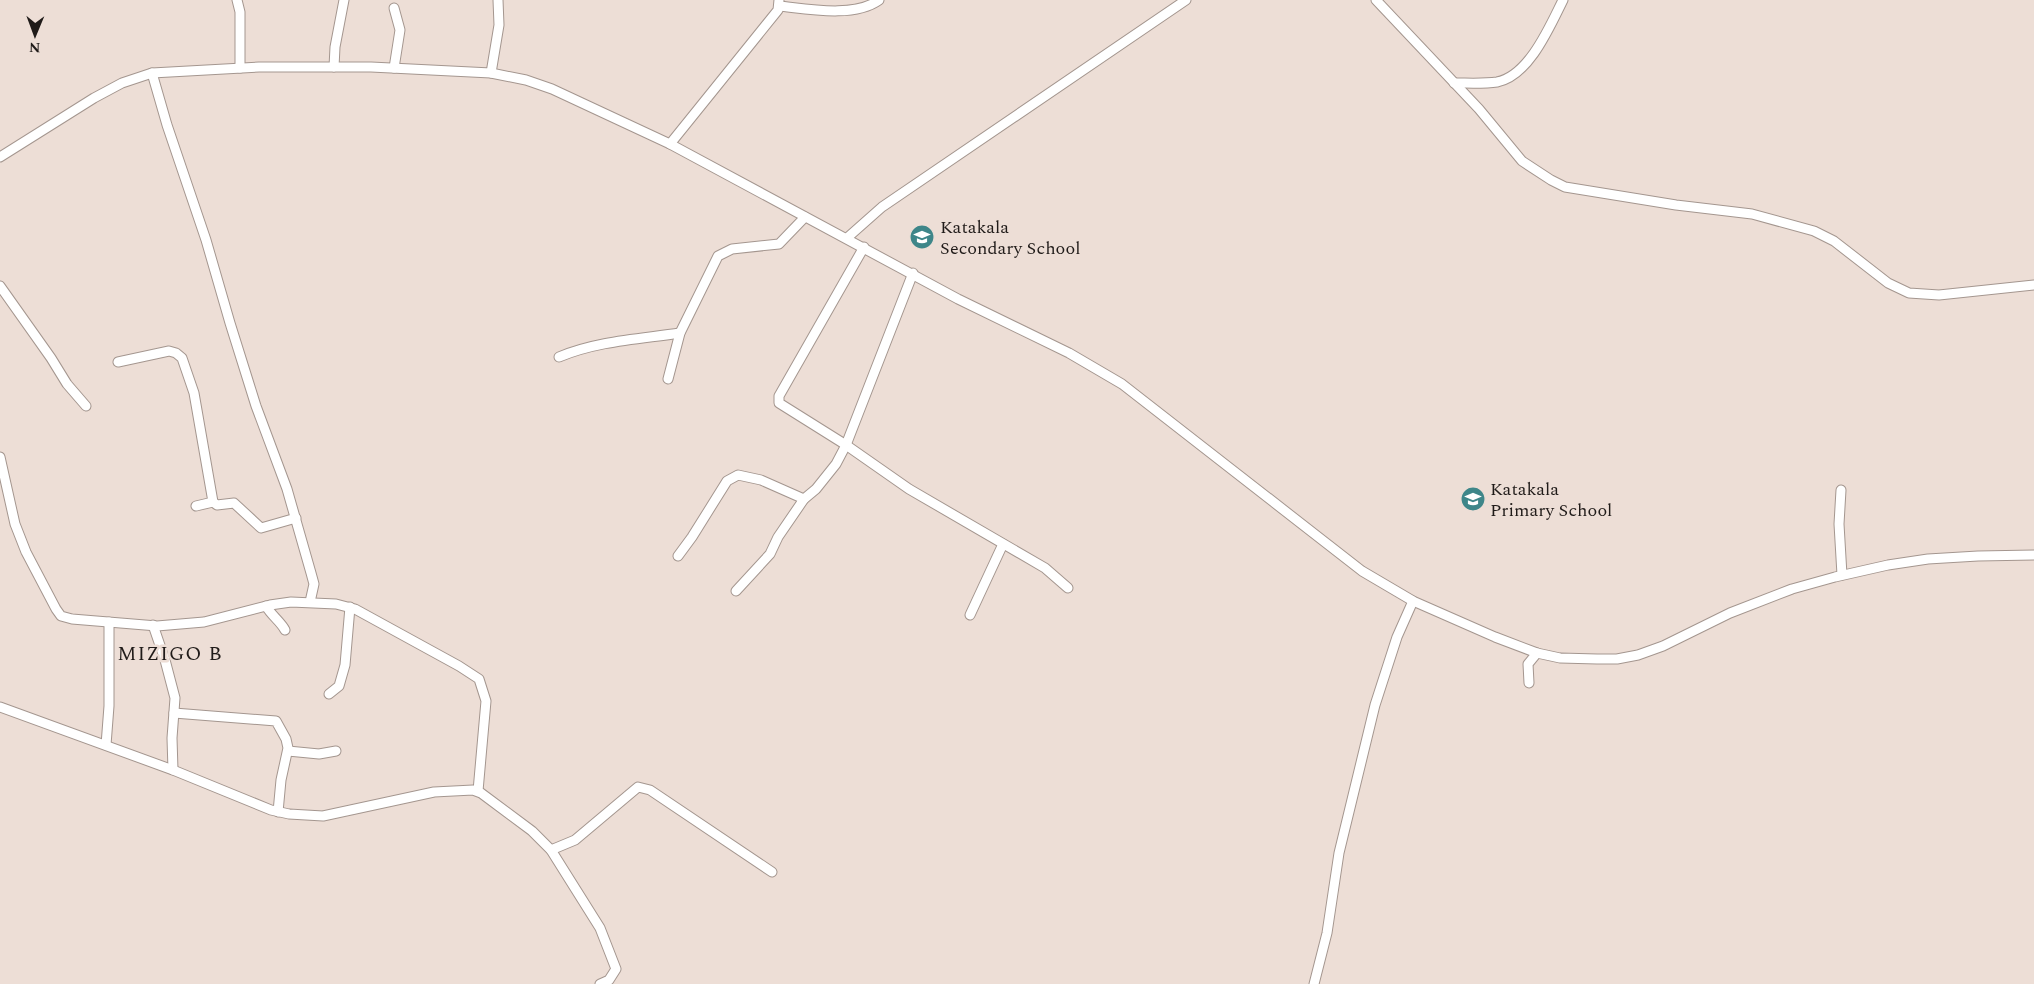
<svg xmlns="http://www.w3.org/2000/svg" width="2034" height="984" font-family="Spectral,serif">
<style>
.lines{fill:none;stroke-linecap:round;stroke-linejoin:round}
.street-casing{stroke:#a4968f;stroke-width:11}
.street{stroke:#fff;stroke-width:9}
.labels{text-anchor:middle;stroke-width:5;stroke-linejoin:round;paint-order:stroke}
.poi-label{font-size:18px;fill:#201b19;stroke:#edded6;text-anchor:start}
.quarter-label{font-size:20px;letter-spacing:1px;fill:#201b19;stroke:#edded6}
</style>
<rect width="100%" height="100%" fill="#edded6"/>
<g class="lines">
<defs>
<g id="street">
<path d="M 237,0 L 240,12 L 240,68"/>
<path d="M 1376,0 L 1479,109 L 1522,161 L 1551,180 L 1565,187 L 1676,205 L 1752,214 L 1814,231 L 1834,241 L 1888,283 L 1909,293 L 1939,295 L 2034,285"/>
<path d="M 779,6 C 808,9 854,18 879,0"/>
<path d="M 334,67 L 335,47 L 344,0"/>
<path d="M 394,68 L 400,30 L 394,8"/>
<path d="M 152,73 L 167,125 L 206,240 L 230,323 L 256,406 L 287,489 L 311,573 L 314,584 L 310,602"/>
<path d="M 491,73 L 499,25 L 498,0"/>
<path d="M 1454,83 C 1468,83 1484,84 1497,82 C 1529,76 1550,26 1563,0"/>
<path d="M 670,144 L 778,10 L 779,0"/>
<path d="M 0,157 L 94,98 L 122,83 L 152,73 L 259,67 L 371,67 L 491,73 L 526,80 L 552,89 L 670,144 L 958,299 L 1069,353 L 1122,384 L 1362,571 L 1413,601 L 1495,637 L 1537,653 L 1560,658 L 1597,659 L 1617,659 L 1638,655 L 1663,646 L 1730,613 L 1792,589 L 1835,577 L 1888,565 L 1928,559 L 1978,556 L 2034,555"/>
<path d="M 847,238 L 882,207 L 1186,0"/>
<path d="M 864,247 L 779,396 L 779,403 L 846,445 L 909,489 L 1045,568 L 1068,588"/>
<path d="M 0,286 L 51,358 L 67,384 L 86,406"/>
<path d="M 559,357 C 597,341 640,339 680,333"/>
<path d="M 118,362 L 169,351 L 176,353 L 182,358 L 194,393 L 213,502 L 196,506"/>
<path d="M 668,379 L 680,333 L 718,256 L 732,249 L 779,244 L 805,217"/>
<path d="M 0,457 L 15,524 L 26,552 L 56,609 L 61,616 L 72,619 L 157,626 L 204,622 L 270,605 L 291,602 L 336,604 L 355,609 L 459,666 L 479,679 L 486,701 L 478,791"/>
<path d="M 1841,490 L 1839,524 L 1842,575"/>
<path d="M 213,502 L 217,505 L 234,503 L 261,528 L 296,518"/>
<path d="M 678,556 L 692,537 L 727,481 L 738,475 L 761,480 L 804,499"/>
<path d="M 736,591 L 770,554 L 778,537 L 804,499 L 816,489 L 836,464 L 846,445 L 913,273"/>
<path d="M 266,606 C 271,615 281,622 285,630"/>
<path d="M 970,615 L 1003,544"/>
<path d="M 153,625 L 165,660 L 175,698 L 172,738 L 173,770"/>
<path d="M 1529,683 L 1528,664 L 1537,653"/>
<path d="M 329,694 L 339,686 L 345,665 L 350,607"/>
<path d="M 0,707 L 173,770 L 271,810 L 289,814 L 323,816 L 434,792 L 473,790 L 481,793 L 532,831 L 551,850 L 600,928 L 616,969 L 609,980 L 600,984"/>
<path d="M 174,713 L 276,721 L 286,739 L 288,748 L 281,780 L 278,812"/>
<path d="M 106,745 L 109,706 L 109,622"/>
<path d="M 288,751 L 319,754 L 336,751"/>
<path d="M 551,850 L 575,840 L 638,787 L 650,790 L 772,872"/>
<path d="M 1314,984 L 1327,933 L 1339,853 L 1375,705 L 1397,637 L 1413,601"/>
</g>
</defs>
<use href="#street" class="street-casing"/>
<use href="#street" class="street"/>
</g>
<defs>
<symbol id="school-disc" viewBox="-11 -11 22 22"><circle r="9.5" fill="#3e8689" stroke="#edded6"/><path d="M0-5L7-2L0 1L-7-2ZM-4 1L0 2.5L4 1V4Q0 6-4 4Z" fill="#fff"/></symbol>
</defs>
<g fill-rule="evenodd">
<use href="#school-disc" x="908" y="223" width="28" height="28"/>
<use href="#school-disc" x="1459" y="485" width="28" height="28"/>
</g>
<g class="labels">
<g class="poi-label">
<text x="940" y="233">Katakala<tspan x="940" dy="21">Secondary School</tspan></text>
<text x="1490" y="495">Katakala<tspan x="1490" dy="21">Primary School</tspan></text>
</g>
<g class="quarter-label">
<text x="170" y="660">MIZIGO B</text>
</g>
</g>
<g transform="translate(35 35) rotate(181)" stroke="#edded6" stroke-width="4" paint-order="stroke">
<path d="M0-4L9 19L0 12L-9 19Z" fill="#201b19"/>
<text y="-8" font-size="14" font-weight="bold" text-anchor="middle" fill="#201b19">N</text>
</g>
</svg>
